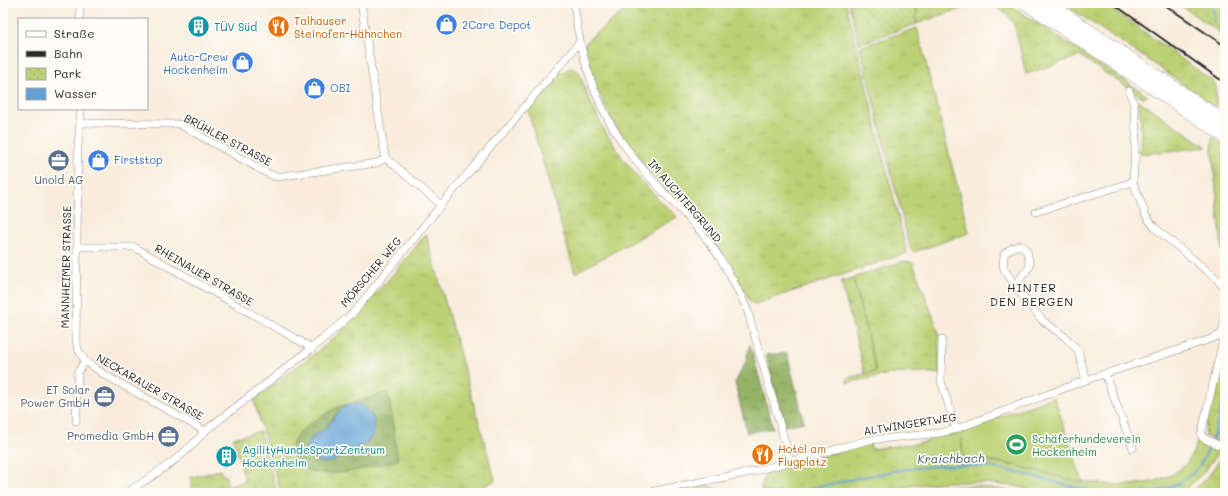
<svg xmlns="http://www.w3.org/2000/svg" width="1228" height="496" font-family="Mali,sans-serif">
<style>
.grass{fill:url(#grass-tufts);stroke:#747e50}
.forest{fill:url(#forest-crowns);stroke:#606f48}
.park{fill:url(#park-dots);stroke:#747e50}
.pitch{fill:#bcd175;stroke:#747e50}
.water{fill:#63a1d4;stroke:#476680}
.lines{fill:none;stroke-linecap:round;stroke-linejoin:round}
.stream{stroke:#63a1d4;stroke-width:2}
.street-casing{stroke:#928c84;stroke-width:8}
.highway-casing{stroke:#928c84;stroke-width:14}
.street{stroke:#fff;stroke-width:7}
.highway{stroke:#fff;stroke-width:13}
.rail{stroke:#2b2b2b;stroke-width:2}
.labels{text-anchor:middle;stroke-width:3.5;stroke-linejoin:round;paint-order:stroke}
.food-label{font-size:11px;fill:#c56008;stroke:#fdfcf7;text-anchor:start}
.shop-label{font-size:11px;fill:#366cbe;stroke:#fdfcf7;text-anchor:start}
.culture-label{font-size:11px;fill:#0d838f;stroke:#fdfcf7;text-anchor:start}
.street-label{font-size:11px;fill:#2b2b2b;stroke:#fdfcf7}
.service-label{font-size:11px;fill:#4e5e75;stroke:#fdfcf7;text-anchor:end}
.leisure-label{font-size:11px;fill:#27864d;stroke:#fdfcf7;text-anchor:start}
.neighbourhood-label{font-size:12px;letter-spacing:1px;fill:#2b2b2b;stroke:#fdfcf7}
.water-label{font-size:12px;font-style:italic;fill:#415a6f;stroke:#fdfcf7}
</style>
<defs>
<pattern id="grass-tufts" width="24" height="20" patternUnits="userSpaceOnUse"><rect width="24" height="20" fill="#bcd175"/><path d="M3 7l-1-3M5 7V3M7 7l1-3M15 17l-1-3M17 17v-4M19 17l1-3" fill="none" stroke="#a2b465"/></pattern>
<pattern id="forest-crowns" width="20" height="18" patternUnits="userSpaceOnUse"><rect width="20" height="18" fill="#95b366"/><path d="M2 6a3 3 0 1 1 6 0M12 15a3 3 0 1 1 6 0" fill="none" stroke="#7a9254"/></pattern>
<pattern id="park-dots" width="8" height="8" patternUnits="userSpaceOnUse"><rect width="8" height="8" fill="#bcd175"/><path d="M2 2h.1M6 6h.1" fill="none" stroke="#a2b465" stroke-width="1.8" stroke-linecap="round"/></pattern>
</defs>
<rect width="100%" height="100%" fill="#fdfcf7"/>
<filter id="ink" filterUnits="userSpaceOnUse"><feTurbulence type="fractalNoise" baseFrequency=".025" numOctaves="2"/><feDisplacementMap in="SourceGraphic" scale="8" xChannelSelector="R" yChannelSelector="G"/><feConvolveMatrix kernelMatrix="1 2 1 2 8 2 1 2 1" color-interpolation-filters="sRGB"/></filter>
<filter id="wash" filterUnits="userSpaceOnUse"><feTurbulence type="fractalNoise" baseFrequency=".012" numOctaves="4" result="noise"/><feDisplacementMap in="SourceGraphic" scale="16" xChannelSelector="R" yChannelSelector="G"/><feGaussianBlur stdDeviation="0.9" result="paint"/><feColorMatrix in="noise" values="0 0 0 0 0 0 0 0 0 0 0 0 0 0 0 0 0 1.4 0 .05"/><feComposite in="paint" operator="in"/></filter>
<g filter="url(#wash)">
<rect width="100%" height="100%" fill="#f9ecdc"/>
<g class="grass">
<path d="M 634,3 L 846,3 L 907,253 L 755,304 L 750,301 C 737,278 724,255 708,234 C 691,214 673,197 655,178 C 621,141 594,95 584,45 L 590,38 Z"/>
<path d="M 914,3 L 982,3 L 947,13 L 916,24 L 917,10 Z"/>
<path d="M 991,3 L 1007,3 L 1148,96 L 1143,98 L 1080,56 L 1026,74 L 1015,27 L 1009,16 Z"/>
<path d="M 1062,3 L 1104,3 L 1214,82 L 1213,84 L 1216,87 L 1216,108 L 1156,65 Z"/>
<path d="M 917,28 L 969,233 L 914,252 L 910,248 L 860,47 Z"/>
<path d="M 571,68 L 577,70 L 579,72 C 591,108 608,141 632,170 C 645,187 662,202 677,217 L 575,273 L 528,111 L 560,71 L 563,73 L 568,69 Z"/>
<path d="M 1138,100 L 1207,147 L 1140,154 L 1141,121 Z"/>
<path d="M 1213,137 L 1225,146 L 1225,280 L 1212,148 Z"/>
<path d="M 426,234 L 495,480 L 473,493 L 281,493 L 254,401 L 282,378 L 321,349 L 342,331 L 397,270 Z"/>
<path d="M 905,261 L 913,263 L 938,330 L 940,374 L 924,372 L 889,374 L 847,383 L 847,378 L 876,371 L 853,278 Z"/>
<path d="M 1225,341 L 1225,430 L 1222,442 L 1219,443 L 1205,436 L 1206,421 L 1218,376 Z"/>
<path d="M 960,431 L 964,460 C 986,460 1008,463 1030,469 C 1076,480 1129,496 1173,474 C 1176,472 1180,470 1183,467 C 1190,461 1194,449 1198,441 L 1201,439 L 1217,447 L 1218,452 L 1205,471 L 1182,493 L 1038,493 L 1015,486 L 970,482 L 946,482 L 915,485 L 878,493 L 762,493 L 761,486 L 767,472 L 870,442 L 871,449 L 928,442 L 928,435 C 939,436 949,436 960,431 Z"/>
<path d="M 1224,452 L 1225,488 L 1217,493 L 1190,493 L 1208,477 Z"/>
<path d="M 220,470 L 222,475 L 225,475 L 230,493 L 193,493 L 190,478 Z"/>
<path d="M 701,485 L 709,486 L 728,493 L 667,493 Z"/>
<path d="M 978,486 L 1021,493 L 890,493 L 937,487 Z"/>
</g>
<g class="forest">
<path d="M 750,344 L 773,428 L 747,433 L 735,383 L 746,361 Z"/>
<path d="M 787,353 L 804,422 L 784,426 L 766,355 Z"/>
<path d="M 388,392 L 398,460 C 372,466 342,477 316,472 C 306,470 295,467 292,456 C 285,432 330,410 348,404 L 343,407 L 335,415 L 326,428 L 313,436 L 305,448 L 306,455 C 323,467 330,464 346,454 C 355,449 365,447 371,438 C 373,435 373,432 374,429 C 376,415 366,406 353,403 Z"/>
</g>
<g class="park">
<path d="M 849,3 L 914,3 L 917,10 L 916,24 L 859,44 Z"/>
<path d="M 1177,3 L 1225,3 L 1225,36 Z"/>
<path d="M 853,278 L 876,371 L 865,374 L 841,281 Z"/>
<path d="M 260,431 L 277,493 L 232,493 L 230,486 L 245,481 L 233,438 Z"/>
</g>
<path class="pitch" d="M 1054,397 L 1083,483 L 1010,464 L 989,460 L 964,460 L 960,431 Z"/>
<path class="water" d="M 352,403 C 355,404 358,404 361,405 C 373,410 379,429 370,439 C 361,448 355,448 346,454 C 330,463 325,467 307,455 L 305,448 L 313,437 L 326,428 L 343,407 Z"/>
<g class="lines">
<g class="stream">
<path d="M 1213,3 L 1214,22"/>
<path d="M 1222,90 L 1225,115"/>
<path d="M 792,493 C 852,480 913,462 975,466 C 1008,468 1039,478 1070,486 C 1083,489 1096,491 1109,493"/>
<path d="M 1143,493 C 1207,486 1210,447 1225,394"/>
</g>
</g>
</g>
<g filter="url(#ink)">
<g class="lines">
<defs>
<g id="street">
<path d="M 80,3 L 80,19"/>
<path d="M 361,3 L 384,150 L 386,158 L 441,205"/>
<path d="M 574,3 C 580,59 597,112 633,157 C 653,183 678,206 700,231 C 720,254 734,281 747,309 L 791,463"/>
<path d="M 1129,91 L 1134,105 L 1136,134 L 1133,182 L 1146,216 L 1155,228 L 1217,279 L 1225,289"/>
<path d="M 81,123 L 179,124 L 269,174 L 276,177 L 377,163 L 386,158"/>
<path d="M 1036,212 L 1133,182"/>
<path d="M 78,247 L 134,247 L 312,348"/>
<path d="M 1018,290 L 1019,280 L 1030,266 L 1027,251 L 1020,245 L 1012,248 L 1004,254 L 1003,267 L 1018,290 L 1042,320 L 1065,337 L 1078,350 L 1086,380"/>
<path d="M 942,339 L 941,381 L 956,429"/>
<path d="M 85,361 L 105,375 L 205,431"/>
<path d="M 1105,374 L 1133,448"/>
<path d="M 76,421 L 78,372 L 85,361 L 78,349 L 76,341 L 78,146 L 81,109"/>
<path d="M 1223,447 L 1203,438 L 1201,435 L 1222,345 L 1222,334 L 1225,318"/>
<path d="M 126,493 C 154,475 183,458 205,431 L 312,348 L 353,313 L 441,205 L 579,43"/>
<path d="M 644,493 L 756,471 L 869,440 L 940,433 L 956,429 L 1086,380 L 1211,339 L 1222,334"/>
</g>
<g id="highway">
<path d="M 1026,3 L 1225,136"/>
<path d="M 1047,3 L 1225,122"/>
</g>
</defs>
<use href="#street" class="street-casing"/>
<use href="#highway" class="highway-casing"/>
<use href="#street" class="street"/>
<use href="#highway" class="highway"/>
<g class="rail">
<path d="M 1112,3 L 1225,83"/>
<path d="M 1162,3 L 1225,46"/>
</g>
</g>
</g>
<defs>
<symbol id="shop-disc" viewBox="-11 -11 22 22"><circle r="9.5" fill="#3f7fe0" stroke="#fdfcf7"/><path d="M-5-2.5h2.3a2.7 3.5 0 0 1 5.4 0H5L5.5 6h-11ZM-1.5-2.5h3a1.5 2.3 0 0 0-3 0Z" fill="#fff"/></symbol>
<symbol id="building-disc" viewBox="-11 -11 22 22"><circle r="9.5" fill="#0f9aa8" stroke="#fdfcf7"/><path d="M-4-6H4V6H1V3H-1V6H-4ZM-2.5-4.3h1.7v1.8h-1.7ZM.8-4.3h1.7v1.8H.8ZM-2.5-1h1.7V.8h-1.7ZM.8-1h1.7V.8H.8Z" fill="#fff"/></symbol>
<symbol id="restaurant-disc" viewBox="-11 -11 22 22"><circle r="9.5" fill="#e8710a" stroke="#fdfcf7"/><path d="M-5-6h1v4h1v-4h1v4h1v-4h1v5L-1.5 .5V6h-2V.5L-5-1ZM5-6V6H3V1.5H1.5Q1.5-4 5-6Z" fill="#fff"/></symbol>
<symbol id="office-disc" viewBox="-11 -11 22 22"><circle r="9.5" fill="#5c6f8a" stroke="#fdfcf7"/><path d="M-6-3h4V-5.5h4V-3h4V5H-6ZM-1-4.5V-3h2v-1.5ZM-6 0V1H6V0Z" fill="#fff"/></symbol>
<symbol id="stadium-disc" viewBox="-11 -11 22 22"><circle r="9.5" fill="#2e9e5b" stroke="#fdfcf7"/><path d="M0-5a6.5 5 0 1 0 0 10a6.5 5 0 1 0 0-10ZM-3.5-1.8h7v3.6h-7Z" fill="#fff"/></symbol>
</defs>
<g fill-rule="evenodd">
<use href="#shop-disc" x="434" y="12" width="25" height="25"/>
<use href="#building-disc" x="186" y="14" width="25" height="25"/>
<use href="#restaurant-disc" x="266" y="14" width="25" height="25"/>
<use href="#shop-disc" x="230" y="50" width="25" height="25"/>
<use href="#shop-disc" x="302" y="76" width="25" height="25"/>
<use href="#office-disc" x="46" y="148" width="25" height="25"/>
<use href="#shop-disc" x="86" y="148" width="25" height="25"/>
<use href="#office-disc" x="92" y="384" width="25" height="25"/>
<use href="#office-disc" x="156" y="424" width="25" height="25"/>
<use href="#stadium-disc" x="1004" y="432" width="25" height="25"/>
<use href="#restaurant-disc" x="750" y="442" width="25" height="25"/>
<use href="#building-disc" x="214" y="444" width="25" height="25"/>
</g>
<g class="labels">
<g class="food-label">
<text x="294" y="25">Talhauser<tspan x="294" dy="13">Steinofen-Hähnchen</tspan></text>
<text x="778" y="453">Hotel am<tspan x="778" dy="13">Flugplatz</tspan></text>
</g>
<g class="shop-label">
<text x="462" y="29">2Care Depot</text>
<text x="228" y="61" text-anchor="end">Auto-Crew<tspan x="228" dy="13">Hockenheim</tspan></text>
<text x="330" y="92">OBI</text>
<text x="114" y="164">Firststop</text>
</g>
<g class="culture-label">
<text x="214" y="31">TÜV Süd</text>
<text x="242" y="454">AgilityHundeSportZentrum<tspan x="242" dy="13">Hockenheim</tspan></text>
</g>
<g class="street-label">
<text transform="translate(228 140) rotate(28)" y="4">BRÜHLER STRASSE</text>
<text transform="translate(685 201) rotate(49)" y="4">IM AUCHTERGRUND</text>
<text transform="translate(66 267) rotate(-89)" y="4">MANNHEIMER STRASSE</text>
<text transform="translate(371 272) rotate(-50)" y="4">MÖRSCHER WEG</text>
<text transform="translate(204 275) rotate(30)" y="4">RHEINAUER STRASSE</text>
<text transform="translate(150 387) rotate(30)" y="4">NECKARAUER STRASSE</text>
<text transform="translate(910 424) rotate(-9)" y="4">ALTWINGERTWEG</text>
</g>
<g class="service-label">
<text x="59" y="184" text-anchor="middle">Unold AG</text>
<text x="90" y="394">ET Solar<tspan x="90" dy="13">Power GmbH</tspan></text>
<text x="154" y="440">Promedia GmbH</text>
</g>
<g class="leisure-label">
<text x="1032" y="443">Schäferhundeverein<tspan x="1032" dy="13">Hockenheim</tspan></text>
</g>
<g class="neighbourhood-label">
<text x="1032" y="292">HINTER<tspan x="1032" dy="14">DEN BERGEN</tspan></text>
</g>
<g class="water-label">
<text transform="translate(951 459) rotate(-1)" y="4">Kraichbach</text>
</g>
</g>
<rect width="1228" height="496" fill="none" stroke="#fdfcf7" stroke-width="16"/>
<rect x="18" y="18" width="130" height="92" fill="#fdfcf7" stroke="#a9a8a5"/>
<rect x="26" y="31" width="20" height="6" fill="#ffffff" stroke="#a9a8a5"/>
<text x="54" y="38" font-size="12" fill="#2b2b2b">Straße</text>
<rect x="26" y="51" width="20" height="6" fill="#2b2b2b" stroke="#a9a8a5"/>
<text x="54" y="58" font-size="12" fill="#2b2b2b">Bahn</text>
<rect x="26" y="68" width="20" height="12" fill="url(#park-dots)" stroke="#a9a8a5"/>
<text x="54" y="78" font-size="12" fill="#2b2b2b">Park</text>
<rect x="26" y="88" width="20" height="12" fill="#63a1d4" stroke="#a9a8a5"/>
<text x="54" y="98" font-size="12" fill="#2b2b2b">Wasser</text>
</svg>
